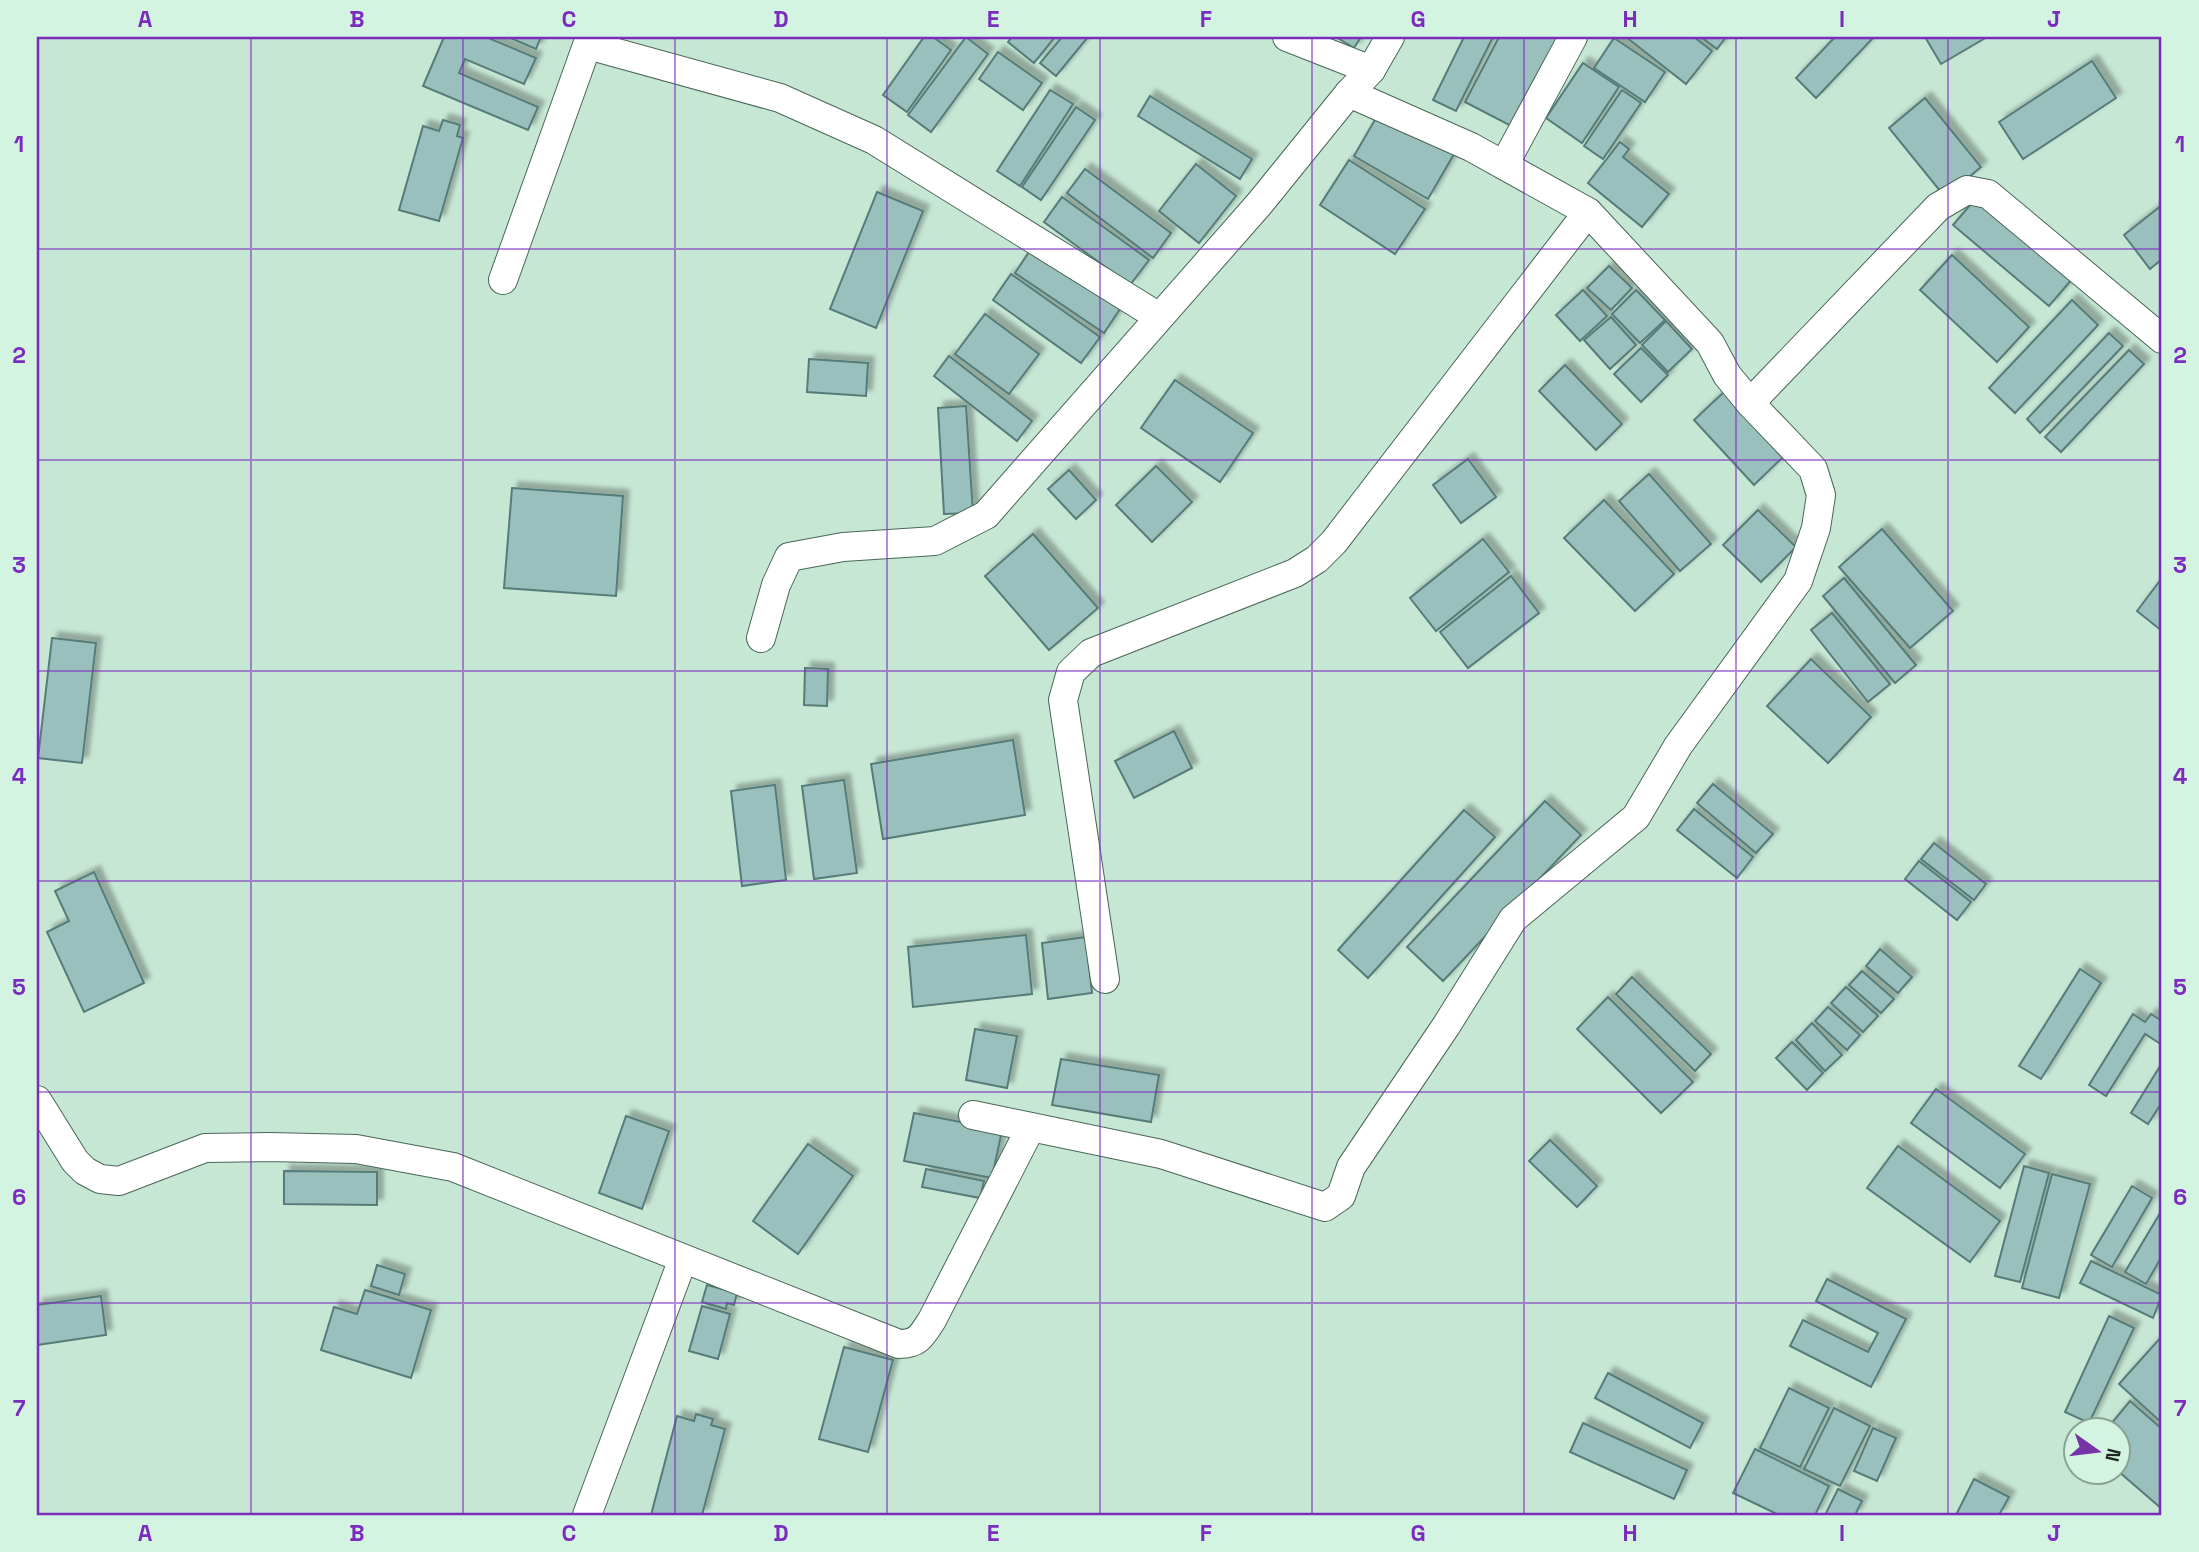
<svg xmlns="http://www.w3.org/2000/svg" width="2199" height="1552" font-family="'Space Grotesk',sans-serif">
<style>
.building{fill:#99c0bc;stroke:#577c79;stroke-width:2;filter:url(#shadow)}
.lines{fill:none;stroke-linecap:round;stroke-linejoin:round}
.minor-casing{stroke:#496656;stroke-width:30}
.minor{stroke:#fff;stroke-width:28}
.grid{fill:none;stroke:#7b2cbf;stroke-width:2;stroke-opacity:0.55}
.neatline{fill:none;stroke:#7b2cbf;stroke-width:2.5}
.grid-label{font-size:23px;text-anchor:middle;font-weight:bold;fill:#7b2cbf}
</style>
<defs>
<filter id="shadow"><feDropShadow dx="6" dy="-6" stdDeviation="2" flood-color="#0004"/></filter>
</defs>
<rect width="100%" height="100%" fill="#c7e7d5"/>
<g class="building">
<path d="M 444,37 L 486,37 L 536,58 L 524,84 L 465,59 L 459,73 L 538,107 L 528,130 L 423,86 Z"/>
<path d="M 508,37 L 541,37 L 536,49 Z"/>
<path d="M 924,37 L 933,37 L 951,50 L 907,112 L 883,95 Z"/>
<path d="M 966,37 L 988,54 L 931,132 L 908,115 Z"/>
<path d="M 1012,37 L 1055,37 L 1034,63 L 1008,42 Z"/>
<path d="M 1062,37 L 1088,37 L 1056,76 L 1040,63 Z"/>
<path d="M 1336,37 L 1361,37 L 1354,48 Z"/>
<path d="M 1464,37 L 1493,37 L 1456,111 L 1433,100 Z"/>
<path d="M 1499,37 L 1559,37 L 1513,127 L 1465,102 Z"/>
<path d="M 1626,37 L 1694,37 L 1712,51 L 1686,84 Z"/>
<path d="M 1701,37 L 1726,37 L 1717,49 Z"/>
<path d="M 1835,37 L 1874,37 L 1816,98 L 1796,78 Z"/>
<path d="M 1925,37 L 1987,37 L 1941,64 Z"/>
<path d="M 1614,38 L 1665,72 L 1645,102 L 1594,68 Z"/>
<path d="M 998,52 L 1042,83 L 1023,110 L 979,79 Z"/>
<path d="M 2092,61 L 2116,98 L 2023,159 L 1999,122 Z"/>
<path d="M 1583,63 L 1619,87 L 1582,143 L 1546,118 Z"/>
<path d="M 1050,90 L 1073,104 L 1020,186 L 997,171 Z"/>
<path d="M 1622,90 L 1641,103 L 1603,159 L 1584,146 Z"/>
<path d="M 1150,96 L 1252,159 L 1240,179 L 1138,116 Z"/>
<path d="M 1925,98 L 1981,167 L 1945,197 L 1889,128 Z"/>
<path d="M 1076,107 L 1095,120 L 1041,200 L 1022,187 Z"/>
<path d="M 1380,111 L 1454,154 L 1428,199 L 1354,156 Z"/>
<path d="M 443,120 L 460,125 L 457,136 L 463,138 L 439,221 L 399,210 L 423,126 L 439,131 Z"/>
<path d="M 1620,142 L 1629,149 L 1623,157 L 1669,194 L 1642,227 L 1588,183 Z"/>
<path d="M 1349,160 L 1425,209 L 1395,254 L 1320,205 Z"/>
<path d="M 1196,164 L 1236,196 L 1199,243 L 1159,211 Z"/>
<path d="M 1085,169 L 1171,233 L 1153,258 L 1067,193 Z"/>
<path d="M 877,192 L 923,211 L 876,328 L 830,309 Z"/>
<path d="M 1062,197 L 1149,260 L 1130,285 L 1044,222 Z"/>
<path d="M 1977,197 L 2073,278 L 2049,306 L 1953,225 Z"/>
<path d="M 2162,205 L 2162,259 L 2150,269 L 2124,235 Z"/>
<path d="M 1031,249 L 1120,309 L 1104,333 L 1015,273 Z"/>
<path d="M 1952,255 L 2029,327 L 1997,362 L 1920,290 Z"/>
<path d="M 1609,266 L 1632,288 L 1611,310 L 1587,288 Z"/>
<path d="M 1011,274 L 1100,337 L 1081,363 L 993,300 Z"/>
<path d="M 1583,290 L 1607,316 L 1580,341 L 1556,315 Z"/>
<path d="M 1636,290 L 1665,320 L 1640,343 L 1612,314 Z"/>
<path d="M 2072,300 L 2098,325 L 2015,413 L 1989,388 Z"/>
<path d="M 985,314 L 1039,354 L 1009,394 L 955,354 Z"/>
<path d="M 1611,317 L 1636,345 L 1610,369 L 1584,340 Z"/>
<path d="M 1666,321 L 1692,349 L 1668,372 L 1642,345 Z"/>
<path d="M 2109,333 L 2123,346 L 2040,433 L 2027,419 Z"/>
<path d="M 1641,348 L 1668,375 L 1641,402 L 1614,374 Z"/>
<path d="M 2129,350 L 2144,364 L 2061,452 L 2045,437 Z"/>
<path d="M 949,356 L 1032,421 L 1017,441 L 934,376 Z"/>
<path d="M 809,359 L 868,363 L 866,396 L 807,392 Z"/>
<path d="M 1565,365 L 1622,424 L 1596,450 L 1539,391 Z"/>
<path d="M 1175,380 L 1253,433 L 1220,482 L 1141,428 Z"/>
<path d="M 1724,392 L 1783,457 L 1754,485 L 1694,420 Z"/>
<path d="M 966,406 L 973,513 L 944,514 L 938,408 Z"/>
<path d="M 1468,459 L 1496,497 L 1461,523 L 1433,485 Z"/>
<path d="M 1156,466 L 1192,502 L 1152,542 L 1116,505 Z"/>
<path d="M 1069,470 L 1096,500 L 1076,519 L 1048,489 Z"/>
<path d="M 1649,474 L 1711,544 L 1680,571 L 1619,501 Z"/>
<path d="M 512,488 L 623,496 L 616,596 L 504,588 Z"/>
<path d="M 1604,500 L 1674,574 L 1635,611 L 1564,538 Z"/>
<path d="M 1758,510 L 1796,547 L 1761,582 L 1723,545 Z"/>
<path d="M 1882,529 L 1953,611 L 1910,648 L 1839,567 Z"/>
<path d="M 1033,534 L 1098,608 L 1049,650 L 985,576 Z"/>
<path d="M 1483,539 L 1509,572 L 1436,631 L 1410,598 Z"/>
<path d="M 1511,576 L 1539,613 L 1468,668 L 1440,632 Z"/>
<path d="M 1844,578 L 1916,665 L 1895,683 L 1823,596 Z"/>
<path d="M 2162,578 L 2162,631 L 2137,611 Z"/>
<path d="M 1832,613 L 1890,684 L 1868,702 L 1811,630 Z"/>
<path d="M 52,638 L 96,643 L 82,763 L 38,758 Z"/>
<path d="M 1811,659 L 1871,717 L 1828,763 L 1767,706 Z"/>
<path d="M 805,668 L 828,669 L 827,706 L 804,705 Z"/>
<path d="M 1174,731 L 1192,768 L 1134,798 L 1115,761 Z"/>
<path d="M 1013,740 L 1025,815 L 883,839 L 871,764 Z"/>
<path d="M 844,780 L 857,873 L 814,879 L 802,786 Z"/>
<path d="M 1713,784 L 1773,834 L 1756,853 L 1697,803 Z"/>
<path d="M 775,785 L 786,880 L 742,886 L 731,791 Z"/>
<path d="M 1545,801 L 1581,835 L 1443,981 L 1407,947 Z"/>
<path d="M 1694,809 L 1753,857 L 1737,878 L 1677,830 Z"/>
<path d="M 1464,810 L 1495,837 L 1368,978 L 1338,950 Z"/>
<path d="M 1934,843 L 1986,884 L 1974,900 L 1921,859 Z"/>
<path d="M 1919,861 L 1971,902 L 1957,920 L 1905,879 Z"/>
<path d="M 94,872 L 144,983 L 84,1012 L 47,932 L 69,921 L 55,891 Z"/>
<path d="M 1026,935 L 1032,994 L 913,1007 L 908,947 Z"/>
<path d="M 1086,937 L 1092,993 L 1048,999 L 1042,943 Z"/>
<path d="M 1880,949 L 1912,977 L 1898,993 L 1866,966 Z"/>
<path d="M 2080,969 L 2101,983 L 2041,1079 L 2019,1066 Z"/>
<path d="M 1862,971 L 1894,999 L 1881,1013 L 1849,985 Z"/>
<path d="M 1632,977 L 1711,1054 L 1695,1071 L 1616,994 Z"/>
<path d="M 1846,987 L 1878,1016 L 1863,1032 L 1831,1003 Z"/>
<path d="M 1608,997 L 1693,1082 L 1661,1113 L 1577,1029 Z"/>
<path d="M 1828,1007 L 1860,1035 L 1847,1050 L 1815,1021 Z"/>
<path d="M 2133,1014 L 2145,1022 L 2151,1014 L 2162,1021 L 2162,1045 L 2145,1034 L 2106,1096 L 2089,1085 Z"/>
<path d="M 1812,1023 L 1842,1055 L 1825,1071 L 1796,1040 Z"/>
<path d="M 975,1029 L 1017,1036 L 1007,1088 L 966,1080 Z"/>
<path d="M 1792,1042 L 1823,1073 L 1807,1090 L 1776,1058 Z"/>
<path d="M 1061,1059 L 1159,1075 L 1151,1122 L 1052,1105 Z"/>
<path d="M 2162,1063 L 2162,1102 L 2148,1124 L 2131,1113 Z"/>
<path d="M 1936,1089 L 2025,1154 L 2000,1188 L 1911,1123 Z"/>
<path d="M 914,1113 L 1002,1130 L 992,1178 L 904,1161 Z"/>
<path d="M 626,1116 L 669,1131 L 642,1209 L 599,1193 Z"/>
<path d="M 1550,1140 L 1597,1186 L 1577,1207 L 1529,1161 Z"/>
<path d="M 808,1144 L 853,1176 L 798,1254 L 753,1221 Z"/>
<path d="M 1898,1146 L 2000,1221 L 1970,1262 L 1867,1188 Z"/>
<path d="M 2024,1166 L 2049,1173 L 2020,1282 L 1995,1276 Z"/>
<path d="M 926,1169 L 984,1181 L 980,1198 L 922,1187 Z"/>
<path d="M 284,1171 L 377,1172 L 377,1205 L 284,1204 Z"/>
<path d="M 2052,1174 L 2090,1184 L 2059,1298 L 2022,1288 Z"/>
<path d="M 2132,1186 L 2152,1198 L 2112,1267 L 2091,1255 Z"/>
<path d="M 2162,1210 L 2162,1256 L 2146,1284 L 2125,1272 Z"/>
<path d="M 2091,1261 L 2162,1295 L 2153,1318 L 2080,1283 Z"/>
<path d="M 377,1265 L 405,1274 L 399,1295 L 371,1286 Z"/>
<path d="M 1827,1279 L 1906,1319 L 1871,1387 L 1790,1346 L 1803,1320 L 1868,1352 L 1878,1333 L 1816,1301 Z"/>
<path d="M 707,1285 L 737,1293 L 734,1305 L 727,1303 L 726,1309 L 702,1302 Z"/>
<path d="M 365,1290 L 431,1310 L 411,1378 L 321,1350 L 334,1307 L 357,1314 Z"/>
<path d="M 101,1296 L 106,1335 L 37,1345 L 37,1305 Z"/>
<path d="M 702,1306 L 730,1314 L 718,1359 L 689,1351 Z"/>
<path d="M 2109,1316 L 2134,1328 L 2089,1423 L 2065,1412 Z"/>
<path d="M 2162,1336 L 2162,1423 L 2119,1384 Z"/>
<path d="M 844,1347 L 893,1360 L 868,1452 L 819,1439 Z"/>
<path d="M 1608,1373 L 1703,1423 L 1690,1448 L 1595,1398 Z"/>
<path d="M 1789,1388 L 1829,1408 L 1800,1467 L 1760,1448 Z"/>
<path d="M 2130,1401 L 2162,1429 L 2162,1509 L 2118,1471 L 2118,1430 L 2106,1430 Z"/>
<path d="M 1834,1408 L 1870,1426 L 1840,1486 L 1804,1469 Z"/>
<path d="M 696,1414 L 713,1419 L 711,1425 L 725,1429 L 702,1515 L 651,1515 L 677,1416 L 694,1421 Z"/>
<path d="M 1583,1423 L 1687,1470 L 1674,1499 L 1570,1452 Z"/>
<path d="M 1873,1428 L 1896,1438 L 1877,1481 L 1854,1471 Z"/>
<path d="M 1755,1449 L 1829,1486 L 1815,1515 L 1779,1515 L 1733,1493 Z"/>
<path d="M 1974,1479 L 2009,1497 L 1999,1515 L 1956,1515 Z"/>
<path d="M 1838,1489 L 1862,1501 L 1855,1515 L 1825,1515 Z"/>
</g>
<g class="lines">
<defs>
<g id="minor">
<path d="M 1287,37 L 1371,70"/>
<path d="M 588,45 L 780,98 L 874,140 L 1159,317"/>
<path d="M 1504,165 L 1573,37"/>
<path d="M 503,280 L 590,37"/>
<path d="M 1750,403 L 1938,207 L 1967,190 L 1988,194 L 2162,339"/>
<path d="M 761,638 L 776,585 L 789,557 L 843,547 L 935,541 L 986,515 L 1260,203 L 1349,93 L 1371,70 L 1390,37"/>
<path d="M 1105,979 L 1063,700 L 1071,672 L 1091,653 L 1295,573 L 1317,559 L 1334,542 L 1588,212"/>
<path d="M 37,1100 L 75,1161 L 85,1171 L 100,1179 L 119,1181 L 205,1148 L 270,1147 L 356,1149 L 453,1167 L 899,1344 C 919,1344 922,1335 932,1320 L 1031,1127"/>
<path d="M 973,1115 L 1161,1154 L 1325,1207 L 1341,1196 L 1351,1167 L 1446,1026 L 1513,919 L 1636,817 L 1678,746 L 1798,581 L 1816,528 L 1821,495 L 1813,469 L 1750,403 L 1727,375 L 1710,343 L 1588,212 L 1471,147 L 1349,93"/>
<path d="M 587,1515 L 683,1259"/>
</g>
</defs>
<use href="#minor" class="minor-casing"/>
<use href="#minor" class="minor"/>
</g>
<path class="grid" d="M 251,37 L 251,1515M 463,37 L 463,1515M 675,37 L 675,1515M 887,37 L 887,1515M 1100,37 L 1100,1515M 1312,37 L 1312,1515M 1524,37 L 1524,1515M 1736,37 L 1736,1515M 1948,37 L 1948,1515M 37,249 L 2162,249M 37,460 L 2162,460M 37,671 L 2162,671M 37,881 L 2162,881M 37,1092 L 2162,1092M 37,1303 L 2162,1303"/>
<rect width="2199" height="1552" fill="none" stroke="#d4f4e2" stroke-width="77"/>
<g transform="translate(2097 1451) rotate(104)"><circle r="33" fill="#d4f4e2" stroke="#8aa294" stroke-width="2"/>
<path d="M0-5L12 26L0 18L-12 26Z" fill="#7734a8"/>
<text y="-10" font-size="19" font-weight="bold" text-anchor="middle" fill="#1a2620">N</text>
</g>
<rect x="38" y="38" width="2122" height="1476" class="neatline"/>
<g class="grid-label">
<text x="145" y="27">A</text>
<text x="357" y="27">B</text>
<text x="569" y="27">C</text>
<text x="781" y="27">D</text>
<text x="993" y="27">E</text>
<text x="1206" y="27">F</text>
<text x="1418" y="27">G</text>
<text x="1630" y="27">H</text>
<text x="1842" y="27">I</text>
<text x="2054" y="27">J</text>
<text x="19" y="152">1</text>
<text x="2180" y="152">1</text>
<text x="19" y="363">2</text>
<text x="2180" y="363">2</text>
<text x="19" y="573">3</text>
<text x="2180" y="573">3</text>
<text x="19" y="784">4</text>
<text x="2180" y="784">4</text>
<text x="19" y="995">5</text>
<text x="2180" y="995">5</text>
<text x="19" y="1205">6</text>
<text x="2180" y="1205">6</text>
<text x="19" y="1416">7</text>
<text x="2180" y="1416">7</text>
<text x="145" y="1541">A</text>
<text x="357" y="1541">B</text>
<text x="569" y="1541">C</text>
<text x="781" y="1541">D</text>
<text x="993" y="1541">E</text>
<text x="1206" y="1541">F</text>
<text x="1418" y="1541">G</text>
<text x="1630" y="1541">H</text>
<text x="1842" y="1541">I</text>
<text x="2054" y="1541">J</text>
</g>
</svg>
